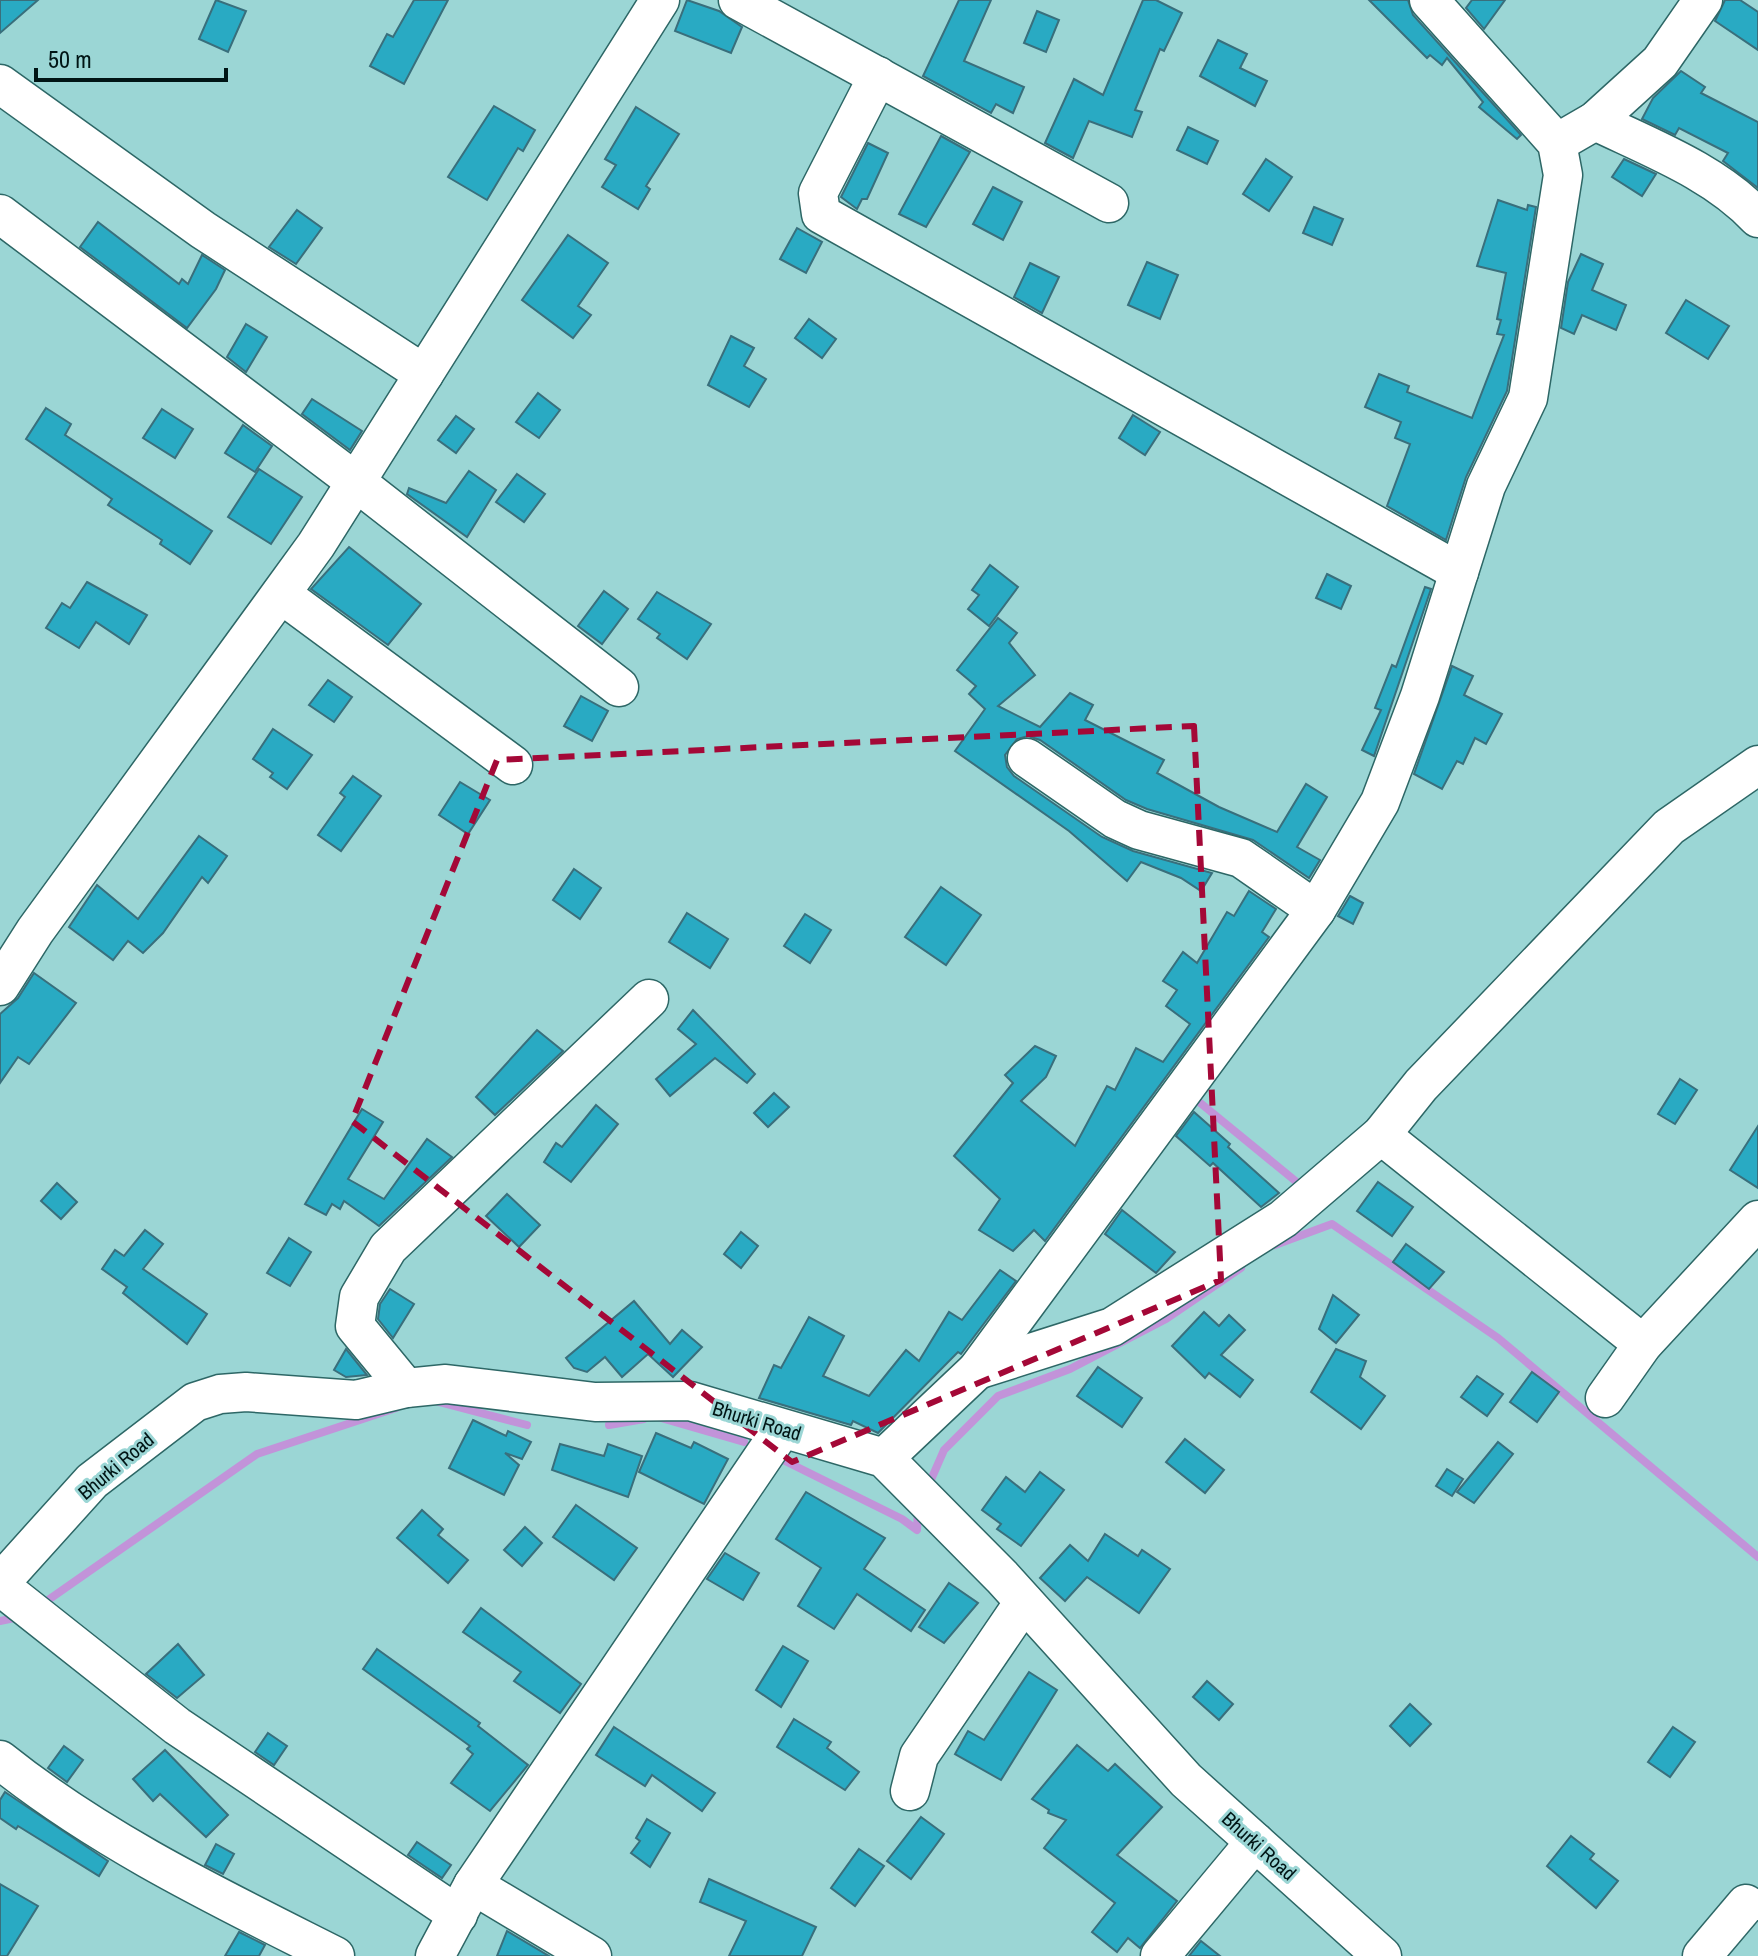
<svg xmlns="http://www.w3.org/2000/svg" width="1758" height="1956" font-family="'Archivo Narrow',sans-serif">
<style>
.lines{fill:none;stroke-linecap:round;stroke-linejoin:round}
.stream{stroke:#c293d9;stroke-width:8}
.building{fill:#29aac3;stroke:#396f7c;stroke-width:2}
.minor-casing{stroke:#2d6766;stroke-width:41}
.minor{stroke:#fff;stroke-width:38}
.marked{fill:none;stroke:#a40837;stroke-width:6;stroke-dasharray:16 10;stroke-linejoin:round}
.labels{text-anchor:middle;stroke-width:6;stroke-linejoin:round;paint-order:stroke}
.street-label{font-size:20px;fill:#001515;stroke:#9bd6d5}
</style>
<rect width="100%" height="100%" fill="#9bd6d5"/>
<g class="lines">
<g class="stream">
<path d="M 1193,1097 L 1304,1188"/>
<path d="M 1275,1245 L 1332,1224 L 1498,1338 L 1758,1557"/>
<path d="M 435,1401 L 527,1425"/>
<path d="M 661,1418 L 744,1442"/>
<path d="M 609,1425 L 644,1419"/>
<path d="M 775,1456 L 902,1519 L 917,1530 L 918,1509"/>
<path d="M 927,1489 L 944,1450 L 998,1396 L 1070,1369 L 1166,1319 L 1241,1268"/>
<path d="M 41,1605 L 257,1454 L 396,1408"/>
<path d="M 0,1621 L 19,1617"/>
</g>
</g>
<g class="building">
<path d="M 0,0 L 38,0 L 0,33 Z"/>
<path d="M 216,0 L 246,11 L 228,52 L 199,39 Z"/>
<path d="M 414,0 L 448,0 L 404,84 L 370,66 L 387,34 L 393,37 Z"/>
<path d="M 687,0 L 719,11 L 742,27 L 731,53 L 675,31 Z"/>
<path d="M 959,0 L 991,0 L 964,61 L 1024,87 L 1013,113 L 996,104 L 991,113 L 923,76 Z"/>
<path d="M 1143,0 L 1156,0 L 1182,13 L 1164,51 L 1160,49 L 1135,110 L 1142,112 L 1132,137 L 1089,121 L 1073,158 L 1045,143 L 1074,79 L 1103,95 Z"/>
<path d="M 1369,0 L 1408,0 L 1413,15 L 1521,135 L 1517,139 L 1479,107 L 1483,102 L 1447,58 L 1442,65 L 1430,55 L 1427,58 Z"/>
<path d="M 1472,0 L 1505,0 L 1484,29 L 1466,8 Z"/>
<path d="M 1725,0 L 1740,0 L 1758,12 L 1758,50 L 1715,21 Z"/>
<path d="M 1037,11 L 1059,20 L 1046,52 L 1024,43 Z"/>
<path d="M 1218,40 L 1247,54 L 1240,68 L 1267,81 L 1255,106 L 1200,76 Z"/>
<path d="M 1681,71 L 1705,87 L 1701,93 L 1758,122 L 1758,188 L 1723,161 L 1728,153 L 1679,128 L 1675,135 L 1642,119 L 1653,98 Z"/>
<path d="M 494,106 L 535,130 L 523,151 L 518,148 L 487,200 L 448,177 Z"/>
<path d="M 636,107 L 679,134 L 646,186 L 650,189 L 638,209 L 602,187 L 616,165 L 605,159 Z"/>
<path d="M 1188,127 L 1218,141 L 1207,164 L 1177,150 Z"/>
<path d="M 941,136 L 970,152 L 926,227 L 899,214 Z"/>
<path d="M 868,143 L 888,153 L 867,199 L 862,199 L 857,209 L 841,197 Z"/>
<path d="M 1266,159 L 1292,177 L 1269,211 L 1243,194 Z"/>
<path d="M 1624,159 L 1656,174 L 1642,196 L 1612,177 Z"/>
<path d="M 993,187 L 1022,202 L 1003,240 L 973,224 Z"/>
<path d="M 1498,200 L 1527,210 L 1528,205 L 1536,207 L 1507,391 L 1466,477 L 1446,540 L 1387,506 L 1410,444 L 1395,438 L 1401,422 L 1365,407 L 1379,374 L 1409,386 L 1407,392 L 1472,418 L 1504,335 L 1497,334 L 1501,320 L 1497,319 L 1506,273 L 1477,266 Z"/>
<path d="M 1314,207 L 1343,219 L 1332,245 L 1303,233 Z"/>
<path d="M 297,210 L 322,228 L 296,264 L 269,247 Z"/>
<path d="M 98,222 L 179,284 L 182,279 L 188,284 L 202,255 L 225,270 L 216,289 L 187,328 L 80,247 Z"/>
<path d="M 797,228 L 822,242 L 806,273 L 780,259 Z"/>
<path d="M 568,235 L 608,263 L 578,306 L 591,315 L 573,338 L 522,300 Z"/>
<path d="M 1581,254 L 1603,264 L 1592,290 L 1626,305 L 1616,330 L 1582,315 L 1574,334 L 1561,328 L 1568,282 Z"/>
<path d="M 1147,262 L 1178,275 L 1160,319 L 1128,305 Z"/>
<path d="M 1030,263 L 1059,277 L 1042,313 L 1014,297 Z"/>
<path d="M 1686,300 L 1729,326 L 1708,359 L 1666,333 Z"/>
<path d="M 809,319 L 836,339 L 822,358 L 795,338 Z"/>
<path d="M 246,324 L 267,337 L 246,372 L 227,357 Z"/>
<path d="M 731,336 L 754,348 L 744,366 L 766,379 L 749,407 L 708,385 Z"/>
<path d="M 538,393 L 560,410 L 539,438 L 516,422 Z"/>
<path d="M 312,399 L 362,431 L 350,450 L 302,414 Z"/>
<path d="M 46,408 L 71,424 L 65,435 L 212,531 L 190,564 L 160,544 L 162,540 L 108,505 L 112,499 L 26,439 Z"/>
<path d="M 162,409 L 193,429 L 175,458 L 143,438 Z"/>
<path d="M 1133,415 L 1160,432 L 1145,455 L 1119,438 Z"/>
<path d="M 456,416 L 474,429 L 456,453 L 438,440 Z"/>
<path d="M 243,425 L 272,446 L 255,472 L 225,453 Z"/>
<path d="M 259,469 L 302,497 L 271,544 L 228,517 Z"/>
<path d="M 469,471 L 496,490 L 467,537 L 407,494 L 409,488 L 446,503 Z"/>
<path d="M 517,474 L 545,494 L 524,522 L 496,502 Z"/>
<path d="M 349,547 L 421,604 L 388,645 L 311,589 Z"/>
<path d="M 990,565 L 1018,587 L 989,626 L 968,609 L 979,595 L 972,590 Z"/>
<path d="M 1327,574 L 1351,586 L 1341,609 L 1316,598 Z"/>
<path d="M 87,582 L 147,615 L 129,644 L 96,622 L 79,648 L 46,628 L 62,603 L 70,608 Z"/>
<path d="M 1425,587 L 1431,589 L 1374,756 L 1362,750 L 1381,710 L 1375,708 L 1392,665 L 1396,667 Z"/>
<path d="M 604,591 L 628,609 L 602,644 L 578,626 Z"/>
<path d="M 657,592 L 711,624 L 687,659 L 657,638 L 660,634 L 638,619 Z"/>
<path d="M 998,618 L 1017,633 L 1009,643 L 1035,675 L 998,706 L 1040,727 L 1070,693 L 1093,705 L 1085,720 L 1164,760 L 1157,773 L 1219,807 L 1277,832 L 1306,784 L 1327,797 L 1297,847 L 1320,860 L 1309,878 L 1253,840 L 1147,809 L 1126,800 L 1040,740 L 1028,736 L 1017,739 L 1005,755 L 1007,767 L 1014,776 L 1102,837 L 1133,851 L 1212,873 L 1201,891 L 1181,878 L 1141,862 L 1127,881 L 1069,831 L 955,751 L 985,709 L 969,694 L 976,686 L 957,670 Z"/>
<path d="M 1452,666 L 1473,676 L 1464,695 L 1502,714 L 1486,744 L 1475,738 L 1463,764 L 1457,761 L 1442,789 L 1414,774 Z"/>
<path d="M 328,680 L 352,697 L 334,722 L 309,705 Z"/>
<path d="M 581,696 L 608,711 L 592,741 L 564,726 Z"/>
<path d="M 273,729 L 312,755 L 287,789 L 270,777 L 273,773 L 253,759 Z"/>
<path d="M 353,776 L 381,796 L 341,851 L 318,835 L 345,797 L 340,793 Z"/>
<path d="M 460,782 L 490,800 L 468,834 L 439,815 Z"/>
<path d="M 199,836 L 227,856 L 208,883 L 202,877 L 163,933 L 143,953 L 128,941 L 113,960 L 69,927 L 97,885 L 138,919 Z"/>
<path d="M 574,869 L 601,888 L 580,919 L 553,900 Z"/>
<path d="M 941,887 L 981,915 L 946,965 L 905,937 Z"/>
<path d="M 1249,891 L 1276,909 L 1262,932 L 1269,937 L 1045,1241 L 1034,1230 L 1013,1251 L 979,1230 L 1000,1199 L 954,1156 L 1013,1083 L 1005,1075 L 1035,1046 L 1056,1056 L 1046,1077 L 1021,1101 L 1075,1146 L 1107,1086 L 1115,1090 L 1136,1048 L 1163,1062 L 1190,1024 L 1166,1006 L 1177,990 L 1163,981 L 1183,952 L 1197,963 L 1227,912 L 1234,916 Z"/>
<path d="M 1350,896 L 1363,903 L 1353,924 L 1338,916 Z"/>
<path d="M 687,913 L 728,939 L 710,968 L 669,942 Z"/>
<path d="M 805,914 L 831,930 L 810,963 L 784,946 Z"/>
<path d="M 34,973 L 76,1003 L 29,1064 L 18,1057 L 0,1083 L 0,1014 L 18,998 Z"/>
<path d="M 693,1010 L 755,1074 L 747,1083 L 715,1058 L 670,1096 L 656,1079 L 696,1044 L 678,1029 Z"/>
<path d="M 537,1030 L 563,1051 L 495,1115 L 476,1097 Z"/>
<path d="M 1680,1079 L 1697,1090 L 1675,1124 L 1658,1114 Z"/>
<path d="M 774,1093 L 789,1107 L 768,1127 L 754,1113 Z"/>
<path d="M 596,1105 L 618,1124 L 571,1182 L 544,1162 L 556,1143 L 562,1147 Z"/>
<path d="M 362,1109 L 383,1122 L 348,1179 L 384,1199 L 427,1139 L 452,1157 L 379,1226 L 344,1201 L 340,1209 L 332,1204 L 326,1215 L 305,1204 Z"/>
<path d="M 1194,1112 L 1230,1144 L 1228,1147 L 1279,1193 L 1261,1207 L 1213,1163 L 1210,1166 L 1176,1136 Z"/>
<path d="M 1758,1126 L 1758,1188 L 1730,1170 Z"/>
<path d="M 1378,1182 L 1413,1207 L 1392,1236 L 1357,1211 Z"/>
<path d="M 57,1183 L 77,1202 L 61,1219 L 41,1201 Z"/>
<path d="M 507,1194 L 540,1225 L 519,1247 L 486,1216 Z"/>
<path d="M 1122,1210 L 1175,1252 L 1156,1273 L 1105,1234 Z"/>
<path d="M 145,1230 L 163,1244 L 143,1269 L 207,1314 L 187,1344 L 123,1293 L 127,1287 L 102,1269 L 115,1250 L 124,1256 Z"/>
<path d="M 741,1232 L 758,1246 L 741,1268 L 724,1254 Z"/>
<path d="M 289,1238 L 311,1252 L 290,1286 L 267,1273 Z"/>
<path d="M 1406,1244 L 1444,1272 L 1429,1289 L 1393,1262 Z"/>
<path d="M 1000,1270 L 1016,1281 L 961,1354 L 958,1352 L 878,1433 L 853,1421 L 851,1425 L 759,1398 L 774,1365 L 781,1368 L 809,1317 L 844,1336 L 823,1376 L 869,1396 L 906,1350 L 919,1361 L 949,1312 L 962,1320 Z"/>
<path d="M 390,1289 L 414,1304 L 393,1338 L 378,1319 L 380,1304 Z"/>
<path d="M 1333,1295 L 1359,1315 L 1336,1343 L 1319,1329 Z"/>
<path d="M 634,1301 L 670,1344 L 682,1330 L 702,1347 L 673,1377 L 648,1354 L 622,1377 L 605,1357 L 587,1372 L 574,1368 L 566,1358 Z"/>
<path d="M 1204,1312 L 1219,1326 L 1229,1315 L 1245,1330 L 1221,1355 L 1253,1380 L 1240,1397 L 1209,1373 L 1205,1378 L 1172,1346 Z"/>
<path d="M 346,1349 L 367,1375 L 346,1377 L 334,1370 Z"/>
<path d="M 1336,1349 L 1366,1361 L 1360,1377 L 1385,1396 L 1361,1429 L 1311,1392 Z"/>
<path d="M 1098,1367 L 1142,1398 L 1122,1427 L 1077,1396 Z"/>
<path d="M 1532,1372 L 1559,1392 L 1537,1422 L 1510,1402 Z"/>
<path d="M 1477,1376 L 1503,1394 L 1487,1416 L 1461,1397 Z"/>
<path d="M 473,1420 L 506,1436 L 508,1431 L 531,1442 L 522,1459 L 505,1453 L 519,1465 L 504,1495 L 449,1468 Z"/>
<path d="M 656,1433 L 691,1448 L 694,1442 L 728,1459 L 704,1504 L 639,1472 Z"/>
<path d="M 1185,1439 L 1224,1470 L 1205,1493 L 1166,1462 Z"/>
<path d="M 1498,1442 L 1513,1454 L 1474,1503 L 1457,1492 Z"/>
<path d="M 560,1444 L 604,1456 L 608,1444 L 642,1456 L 628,1497 L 552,1470 Z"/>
<path d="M 1447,1469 L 1463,1479 L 1452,1496 L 1436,1486 Z"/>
<path d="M 1040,1472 L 1064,1490 L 1021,1546 L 997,1529 L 1001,1524 L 982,1510 L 1006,1477 L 1025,1492 Z"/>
<path d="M 806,1492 L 885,1538 L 864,1569 L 925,1610 L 911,1631 L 857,1594 L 834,1629 L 798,1606 L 821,1568 L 776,1539 Z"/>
<path d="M 576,1505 L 637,1548 L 614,1580 L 553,1537 Z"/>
<path d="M 422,1510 L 443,1529 L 438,1535 L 468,1560 L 448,1583 L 397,1538 Z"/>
<path d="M 525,1527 L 542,1543 L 522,1566 L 504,1550 Z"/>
<path d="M 1105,1534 L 1138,1556 L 1142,1550 L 1170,1569 L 1139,1613 L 1087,1577 L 1065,1601 L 1040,1578 L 1070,1545 L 1088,1561 Z"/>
<path d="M 725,1553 L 759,1573 L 743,1600 L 707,1579 Z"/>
<path d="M 949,1583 L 978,1603 L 944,1643 L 919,1627 Z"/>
<path d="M 481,1608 L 581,1684 L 560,1713 L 514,1681 L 521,1672 L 463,1632 Z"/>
<path d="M 178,1644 L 204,1675 L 177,1698 L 146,1674 Z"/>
<path d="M 783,1646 L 808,1661 L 781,1707 L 756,1690 Z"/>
<path d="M 377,1649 L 480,1723 L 478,1726 L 528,1765 L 490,1811 L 451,1783 L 473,1754 L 467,1749 L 470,1746 L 363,1669 Z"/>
<path d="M 1029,1672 L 1057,1690 L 1001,1780 L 955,1754 L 968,1731 L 984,1740 Z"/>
<path d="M 1207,1681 L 1233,1704 L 1219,1720 L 1193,1697 Z"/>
<path d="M 1410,1704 L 1431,1724 L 1410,1746 L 1390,1726 Z"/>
<path d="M 794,1719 L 831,1742 L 827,1748 L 859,1772 L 845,1790 L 777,1747 Z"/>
<path d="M 614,1727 L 715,1793 L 702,1811 L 652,1775 L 645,1786 L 596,1755 Z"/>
<path d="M 1673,1727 L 1695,1742 L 1670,1777 L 1648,1762 Z"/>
<path d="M 268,1733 L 287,1746 L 274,1765 L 255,1752 Z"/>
<path d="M 1077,1745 L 1108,1771 L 1115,1764 L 1162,1807 L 1117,1855 L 1177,1901 L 1140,1948 L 1128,1938 L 1117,1952 L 1092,1932 L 1115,1903 L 1044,1848 L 1066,1820 L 1048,1813 L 1049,1810 L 1032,1799 Z"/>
<path d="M 64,1746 L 83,1760 L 67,1782 L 48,1768 Z"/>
<path d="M 165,1750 L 228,1815 L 206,1837 L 160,1794 L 153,1801 L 133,1779 Z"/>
<path d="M 5,1792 L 108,1861 L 99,1876 L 18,1826 L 16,1829 L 0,1818 L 0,1800 Z"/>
<path d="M 921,1817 L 944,1834 L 911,1879 L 887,1861 Z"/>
<path d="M 647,1819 L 670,1833 L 650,1867 L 631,1853 L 640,1841 L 636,1838 Z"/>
<path d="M 1571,1836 L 1594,1854 L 1590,1859 L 1618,1881 L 1596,1908 L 1547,1866 Z"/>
<path d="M 417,1842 L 451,1865 L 442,1878 L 408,1855 Z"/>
<path d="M 216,1844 L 234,1854 L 223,1874 L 205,1865 Z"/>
<path d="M 859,1849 L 884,1866 L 855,1906 L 831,1888 Z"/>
<path d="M 709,1879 L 816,1927 L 802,1956 L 729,1956 L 746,1921 L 700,1902 Z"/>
<path d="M 0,1884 L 38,1906 L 7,1956 L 0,1956 Z"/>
<path d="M 507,1931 L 549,1956 L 497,1956 Z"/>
<path d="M 239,1932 L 265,1945 L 259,1956 L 225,1956 Z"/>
<path d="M 1201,1941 L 1220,1956 L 1189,1956 Z"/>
</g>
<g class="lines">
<defs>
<g id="minor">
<path d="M 738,0 L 1109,203"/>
<path d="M 878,76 L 818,193 L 821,214 L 1459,572"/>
<path d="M 0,84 L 203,230 L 424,374"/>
<path d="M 1595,121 C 1651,148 1715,172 1758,218"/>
<path d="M 1557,143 L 1595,121 L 1660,62 L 1703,0"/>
<path d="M 0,214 L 356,482 L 619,687"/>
<path d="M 281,594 L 513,765"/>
<path d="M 1027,758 L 1115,819 L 1139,830 L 1241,858 L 1316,910"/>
<path d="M 0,986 L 35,931 L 316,545 L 660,0"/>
<path d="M 1381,1135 L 1643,1344"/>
<path d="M 977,1370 L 1112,1327 L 1283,1219 L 1381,1135 L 1421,1085 L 1669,827 L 1758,765"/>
<path d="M 406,1388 L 355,1326 L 359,1297 L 388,1248 L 649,999"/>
<path d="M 1605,1398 L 1643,1344 L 1758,1220"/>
<path d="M 884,1458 L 977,1370 L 1316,910 L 1380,802 L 1420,696 L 1486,486 L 1528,398 L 1563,175 L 1557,143 L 1429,0"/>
<path d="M 0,1583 L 92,1481 L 195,1402 L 220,1394 L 246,1392 L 356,1400 L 406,1388 L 446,1384 L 595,1402 L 690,1401 L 884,1458 L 1002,1577 L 1186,1780 L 1382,1956"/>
<path d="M 0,1586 L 177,1726 L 458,1915"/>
<path d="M 0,1760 C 101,1841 220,1898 335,1956"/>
<path d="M 910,1791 L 919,1756 L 1024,1602"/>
<path d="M 473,1885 L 592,1956"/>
<path d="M 435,1956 L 473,1885 L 782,1429"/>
<path d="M 1160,1956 L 1255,1842"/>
<path d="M 1702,1956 L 1746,1904"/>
</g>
</defs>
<use href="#minor" class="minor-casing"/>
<use href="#minor" class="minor"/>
</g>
<path class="marked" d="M 1194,726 L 1221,1280 L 792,1462 L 352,1121 L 497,760 Z"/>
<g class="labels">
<g class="street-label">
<text transform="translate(757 1421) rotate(17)" y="7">Bhurki Road</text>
<text transform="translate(116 1466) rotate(-40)" y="7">Bhurki Road</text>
<text transform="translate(1259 1846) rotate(42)" y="7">Bhurki Road</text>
</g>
</g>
<path d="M36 68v12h190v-12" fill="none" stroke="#001515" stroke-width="4"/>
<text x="48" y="68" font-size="24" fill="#001515" stroke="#9bd6d5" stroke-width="6" paint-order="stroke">50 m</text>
</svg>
